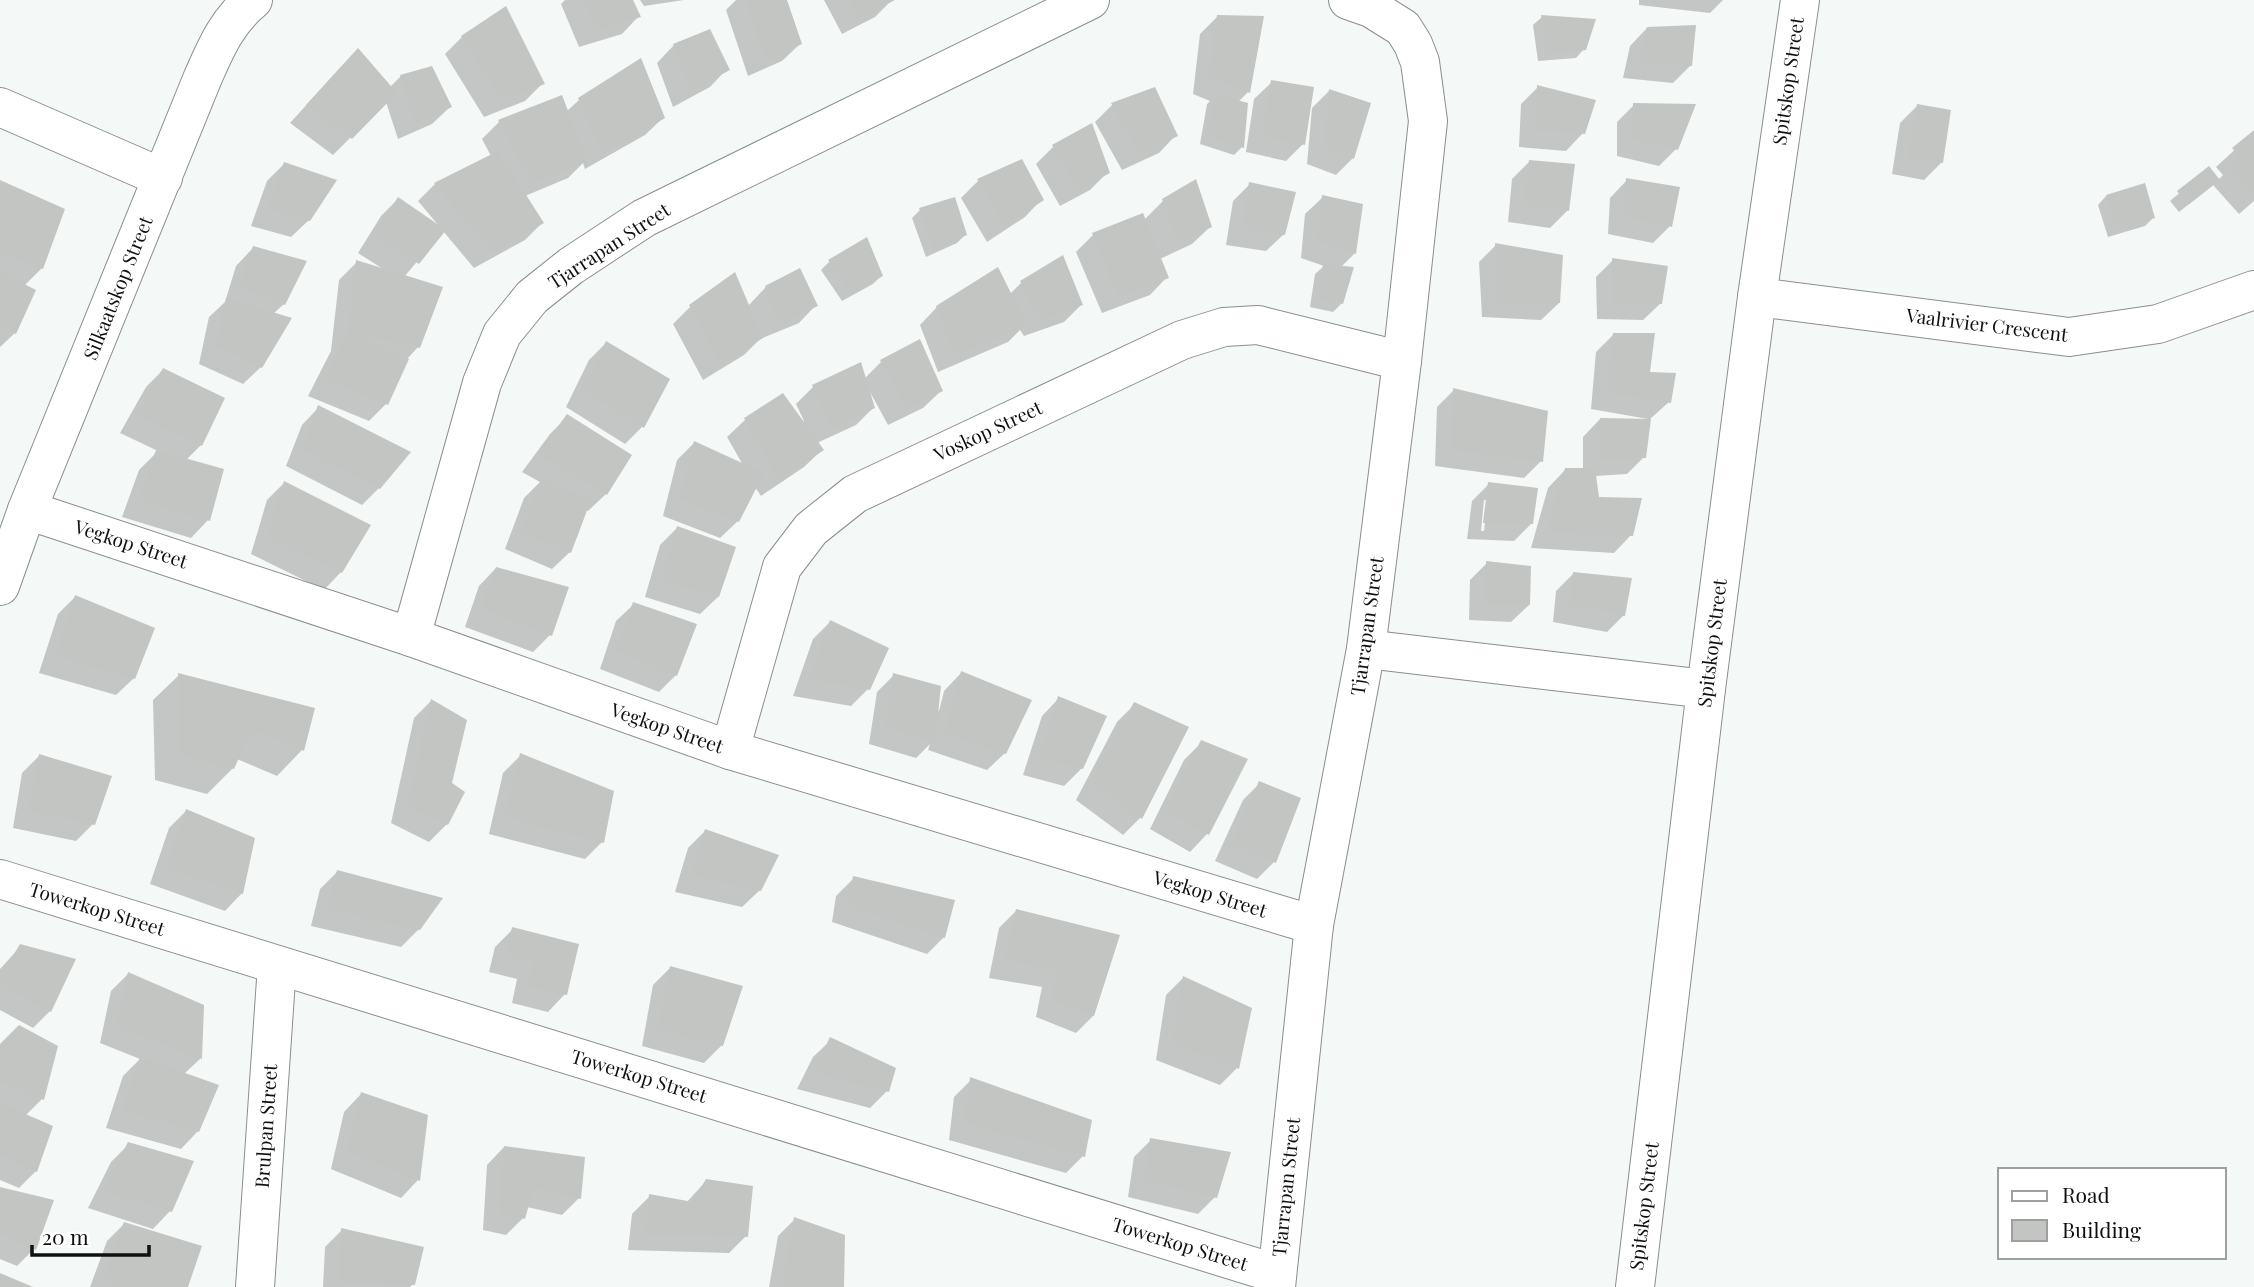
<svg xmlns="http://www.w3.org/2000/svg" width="2254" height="1287" font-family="'Playfair Display',serif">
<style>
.shadow{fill:#0003;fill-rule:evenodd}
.building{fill:#c3c5c2}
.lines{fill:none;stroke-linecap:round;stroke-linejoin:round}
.minor-casing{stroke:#8a8e8d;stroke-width:40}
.minor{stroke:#fff;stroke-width:38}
.labels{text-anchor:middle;stroke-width:5;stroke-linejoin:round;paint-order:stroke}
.street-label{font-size:19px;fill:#0f1010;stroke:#fff}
</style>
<rect width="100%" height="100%" fill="#f4f8f6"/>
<g class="shadow">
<path d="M 565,0 L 631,0 L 639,16 L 622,34 L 579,47 L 561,4 Z"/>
<path d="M 640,0 L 684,0 L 644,6 Z"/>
<path d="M 736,0 L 786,0 L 800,44 L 782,61 L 748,76 L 726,10 Z"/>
<path d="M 824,0 L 892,0 L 875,17 L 842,34 Z"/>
<path d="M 1639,0 L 1723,0 L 1710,13 L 1639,5 Z"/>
<path d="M 1217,17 L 1262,17 L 1248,92 L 1238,102 L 1242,147 L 1234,155 L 1200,144 L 1207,104 L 1210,101 L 1193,94 L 1200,34 Z"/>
<path d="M 1542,17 L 1584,49 L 1576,58 L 1538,61 L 1533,25 Z"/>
<path d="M 1647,28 L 1691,65 L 1673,83 L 1623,78 L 1630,46 Z"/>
<path d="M 462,37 L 542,84 L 525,101 L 484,117 L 445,54 Z"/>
<path d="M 674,45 L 727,69 L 710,87 L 673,107 L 657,63 Z"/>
<path d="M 341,67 L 390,87 L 401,76 L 450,107 L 432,124 L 398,139 L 386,102 L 333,155 L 290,123 Z"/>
<path d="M 1272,82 L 1303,144 L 1286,161 L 1246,152 L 1254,99 Z"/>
<path d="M 1538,87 L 1583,133 L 1566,151 L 1519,147 L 1521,104 Z"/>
<path d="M 1329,91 L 1353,158 L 1336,175 L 1307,164 L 1312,108 Z"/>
<path d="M 579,100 L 663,118 L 645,135 L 585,169 L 583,163 L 568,178 L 525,196 L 542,223 L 525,240 L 474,268 L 443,231 L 404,277 L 418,347 L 408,358 L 386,404 L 369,421 L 308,396 L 331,351 L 339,280 L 357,262 L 383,269 L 358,253 L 381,216 L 398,199 L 439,226 L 418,201 L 435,184 L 491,156 L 482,139 L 499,122 L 566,112 Z"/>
<path d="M 1112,105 L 1176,135 L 1159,153 L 1122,170 L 1095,122 Z"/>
<path d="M 1634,105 L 1676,149 L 1659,166 L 1617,156 L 1617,122 Z"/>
<path d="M 1917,106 L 1941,163 L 1924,180 L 1892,174 L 1900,123 Z"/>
<path d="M 2254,132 L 2254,201 L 2239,214 L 2213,185 L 2179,212 L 2170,201 L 2209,168 L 2218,180 L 2223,175 L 2216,167 Z"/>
<path d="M 1053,147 L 1108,172 L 1090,190 L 1060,206 L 1036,164 Z"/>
<path d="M 1021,161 L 1042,199 L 1025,217 L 987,242 L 961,198 L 978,181 Z"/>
<path d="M 1529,162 L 1568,210 L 1550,228 L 1508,222 L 1512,179 Z"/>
<path d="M 284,164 L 309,220 L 291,237 L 251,226 L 267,181 Z"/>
<path d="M 1627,180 L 1670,226 L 1653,243 L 1608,234 L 1610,198 Z"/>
<path d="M 0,182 L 42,268 L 24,286 L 15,333 L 0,347 Z"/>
<path d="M 1250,184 L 1284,234 L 1266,251 L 1226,245 L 1233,201 Z"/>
<path d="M 2106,196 L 2153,218 L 2145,226 L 2108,237 L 2098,205 Z"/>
<path d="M 1323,197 L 1355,253 L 1341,267 L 1342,303 L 1333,312 L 1310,307 L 1315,274 L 1324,266 L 1301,258 L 1305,214 Z"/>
<path d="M 1163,201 L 1210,227 L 1192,244 L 1160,259 L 1167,277 L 1150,295 L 1102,313 L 1076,252 L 1093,235 L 1144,220 Z"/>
<path d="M 920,210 L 965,235 L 957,243 L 926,257 L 912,218 Z"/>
<path d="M 1496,245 L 1559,303 L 1541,320 L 1482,317 L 1479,262 Z"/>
<path d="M 253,248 L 284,304 L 273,314 L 261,367 L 243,384 L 199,364 L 209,317 L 225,302 L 236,266 Z"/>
<path d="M 1613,260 L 1661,303 L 1643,320 L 1597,319 L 1596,277 Z"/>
<path d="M 829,262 L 881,276 L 873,284 L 842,301 L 821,270 Z"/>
<path d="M 1022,282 L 1081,305 L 1064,322 L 1024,336 L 1020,330 L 1008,342 L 938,372 L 920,325 L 937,307 L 1010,294 Z"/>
<path d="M 766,287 L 816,305 L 799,323 L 760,339 L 744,355 L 703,380 L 673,324 L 691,306 L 748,306 Z"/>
<path d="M 1614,334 L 1669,402 L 1650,419 L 1644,457 L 1627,474 L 1595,476 L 1597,498 L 1631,535 L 1614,553 L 1531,548 L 1548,488 L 1565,470 L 1583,470 L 1583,437 L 1600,419 L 1648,421 L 1648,419 L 1591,409 L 1596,352 Z"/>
<path d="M 920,342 L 941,391 L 923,408 L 888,425 L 870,392 L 869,393 L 873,408 L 856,425 L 817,443 L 822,450 L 804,467 L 761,496 L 755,487 L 738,521 L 720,538 L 663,516 L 677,460 L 694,443 L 743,465 L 727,437 L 745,420 L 783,395 L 802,422 L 804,421 L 796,404 L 813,387 L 864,379 L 881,362 Z"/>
<path d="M 606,343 L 642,427 L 625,444 L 566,407 L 589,360 Z"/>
<path d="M 163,370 L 201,445 L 186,460 L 208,520 L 191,538 L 122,517 L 139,470 L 158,451 L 120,433 L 146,387 Z"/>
<path d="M 1454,390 L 1541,461 L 1524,478 L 1435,466 L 1437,407 Z"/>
<path d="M 319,407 L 379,488 L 362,505 L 286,466 L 302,425 Z"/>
<path d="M 567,417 L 630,456 L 606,494 L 588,511 L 586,510 L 570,552 L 552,569 L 505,549 L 524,498 L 540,482 L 522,472 L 550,434 Z"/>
<path d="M 284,483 L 341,572 L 324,590 L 251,554 L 267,500 Z"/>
<path d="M 1489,484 L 1531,524 L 1514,541 L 1467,539 L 1472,501 ZM 1484,500 L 1488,500 L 1484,531 L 1481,531 Z"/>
<path d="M 677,528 L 718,597 L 700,614 L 645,597 L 660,545 Z"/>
<path d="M 1487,563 L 1529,605 L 1511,622 L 1469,620 L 1470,580 Z"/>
<path d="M 496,568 L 550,635 L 533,652 L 465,627 L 479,586 Z"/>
<path d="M 1573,574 L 1624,615 L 1607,632 L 1553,622 L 1556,591 Z"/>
<path d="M 75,597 L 134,678 L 116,695 L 39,673 L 58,614 Z"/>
<path d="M 634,604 L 676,675 L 659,692 L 600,669 L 616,621 Z"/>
<path d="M 830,622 L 868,689 L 851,706 L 793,696 L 813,639 Z"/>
<path d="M 961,673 L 1005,753 L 987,770 L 928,750 L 930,744 L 916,758 L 869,744 L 877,692 L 894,675 L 939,711 L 944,691 Z"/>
<path d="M 179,675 L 313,709 L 302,750 L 277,776 L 237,759 L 233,768 L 207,794 L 155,780 L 153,700 Z"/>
<path d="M 1059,698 L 1082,768 L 1064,786 L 1023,775 L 1042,716 Z"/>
<path d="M 431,701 L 450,784 L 463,793 L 447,824 L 429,842 L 391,823 L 414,718 Z"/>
<path d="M 1135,704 L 1140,818 L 1123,835 L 1076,800 L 1117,722 Z"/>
<path d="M 1202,742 L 1245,760 L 1207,834 L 1190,852 L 1150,829 L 1184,760 Z"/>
<path d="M 521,755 L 602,842 L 585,859 L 489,834 L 503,773 Z"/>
<path d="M 39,756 L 93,824 L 76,841 L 13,828 L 22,773 Z"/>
<path d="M 1260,783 L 1274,862 L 1257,879 L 1215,861 L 1243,800 Z"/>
<path d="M 186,811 L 242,893 L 225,911 L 150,884 L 169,828 Z"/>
<path d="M 705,831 L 760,890 L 742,907 L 675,892 L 688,848 Z"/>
<path d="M 337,872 L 419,929 L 401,947 L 311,926 L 320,889 Z"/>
<path d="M 854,878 L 944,937 L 927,954 L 832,922 L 836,896 Z"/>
<path d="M 1016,911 L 1117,936 L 1093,1016 L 1076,1033 L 1036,1017 L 1042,987 L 989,978 L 999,928 Z"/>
<path d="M 513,929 L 565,994 L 548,1012 L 512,1003 L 517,979 L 489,972 L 495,947 Z"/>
<path d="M 21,946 L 50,1011 L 33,1028 L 0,1010 L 0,969 Z"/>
<path d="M 670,968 L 722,1045 L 704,1063 L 642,1046 L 653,985 Z"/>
<path d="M 128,974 L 203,1006 L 200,1059 L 184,1074 L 198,1131 L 181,1149 L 106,1128 L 123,1076 L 140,1059 L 100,1043 L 111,991 Z"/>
<path d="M 1183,978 L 1237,1068 L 1220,1085 L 1156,1060 L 1166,995 Z"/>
<path d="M 831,1040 L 887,1091 L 870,1108 L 797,1089 L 813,1057 Z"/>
<path d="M 0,1046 L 42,1099 L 25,1116 L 36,1171 L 19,1188 L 0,1180 Z"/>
<path d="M 971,1080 L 1083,1156 L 1066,1173 L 949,1140 L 954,1097 Z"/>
<path d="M 361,1094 L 426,1116 L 418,1180 L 401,1198 L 331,1169 L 344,1112 Z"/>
<path d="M 1151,1140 L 1215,1197 L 1198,1214 L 1128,1197 L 1134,1157 Z"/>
<path d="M 129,1144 L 170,1211 L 153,1229 L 88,1208 L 111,1162 Z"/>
<path d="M 504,1147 L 579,1198 L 562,1215 L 527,1207 L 523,1218 L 506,1235 L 483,1230 L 487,1165 Z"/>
<path d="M 706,1181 L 746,1236 L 729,1253 L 628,1250 L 632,1214 L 650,1196 L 686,1203 Z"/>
<path d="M 0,1189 L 34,1249 L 17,1266 L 0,1259 Z"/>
<path d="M 795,1219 L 842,1287 L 769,1287 L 778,1236 Z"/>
<path d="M 124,1224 L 186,1287 L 90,1287 L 107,1241 Z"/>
<path d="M 342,1230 L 413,1284 L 410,1287 L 323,1287 L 325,1247 Z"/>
</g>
<g class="building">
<path d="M 584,0 L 633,0 L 641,17 L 597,30 Z"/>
<path d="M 745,0 L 787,0 L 802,44 L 765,60 Z"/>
<path d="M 850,0 L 895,0 L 860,18 Z"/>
<path d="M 506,6 L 545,84 L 502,101 L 461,36 Z"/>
<path d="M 1217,15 L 1264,16 L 1250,93 L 1209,77 Z"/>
<path d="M 1541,15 L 1596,19 L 1586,50 L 1546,54 Z"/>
<path d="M 1696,25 L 1692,66 L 1639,62 L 1647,27 Z"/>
<path d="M 710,29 L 730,70 L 691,91 L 673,44 Z"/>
<path d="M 358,48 L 397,93 L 352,139 L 306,105 Z"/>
<path d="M 641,58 L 665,118 L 603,154 L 578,98 Z"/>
<path d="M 432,66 L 452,107 L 415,123 L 400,75 Z"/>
<path d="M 1271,80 L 1314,87 L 1305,145 L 1262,135 Z"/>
<path d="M 1537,85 L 1596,100 L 1585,134 L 1536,130 Z"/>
<path d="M 1155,87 L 1178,136 L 1139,154 L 1111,103 Z"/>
<path d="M 1329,89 L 1371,103 L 1354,159 L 1324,147 Z"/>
<path d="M 1215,94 L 1248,103 L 1244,148 L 1207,136 Z"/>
<path d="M 562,95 L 587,161 L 533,184 L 498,120 Z"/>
<path d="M 1633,103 L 1696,104 L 1678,150 L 1634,139 Z"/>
<path d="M 1917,104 L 1951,110 L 1943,163 L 1908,157 Z"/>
<path d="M 1092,123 L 1110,173 L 1077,190 L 1052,145 Z"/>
<path d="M 2254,130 L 2254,195 L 2229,166 L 2240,157 L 2232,148 Z"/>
<path d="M 498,151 L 544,223 L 492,252 L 434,183 Z"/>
<path d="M 1022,159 L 1044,200 L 1005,226 L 977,179 Z"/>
<path d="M 1529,160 L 1575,164 L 1569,211 L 1524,205 Z"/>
<path d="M 284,162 L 337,180 L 310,221 L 267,209 Z"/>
<path d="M 2209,166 L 2220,180 L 2188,205 L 2177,191 Z"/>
<path d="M 1626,178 L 1680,187 L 1672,227 L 1625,217 Z"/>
<path d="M 1196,179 L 1212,227 L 1178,242 L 1162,199 Z"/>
<path d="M 0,180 L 65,209 L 43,269 L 0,252 Z"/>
<path d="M 1249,182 L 1296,192 L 1285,235 L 1242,228 Z"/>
<path d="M 2145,183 L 2155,218 L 2116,230 L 2106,195 Z"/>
<path d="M 1322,195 L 1363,204 L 1356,254 L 1317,240 Z"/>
<path d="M 398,197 L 446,230 L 419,264 L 374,235 Z"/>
<path d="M 955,197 L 967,235 L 934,250 L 919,208 Z"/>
<path d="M 1143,213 L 1169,278 L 1119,297 L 1092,233 Z"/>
<path d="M 867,237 L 883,276 L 851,294 L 828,260 Z"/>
<path d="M 1495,243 L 1563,255 L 1560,303 L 1498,301 Z"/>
<path d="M 253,246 L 307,261 L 285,305 L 240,287 Z"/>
<path d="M 1063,255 L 1083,305 L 1041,320 L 1020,281 Z"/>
<path d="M 1612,258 L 1668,266 L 1662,304 L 1614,302 Z"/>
<path d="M 356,260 L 443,287 L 420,348 L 348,332 Z"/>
<path d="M 1323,264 L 1354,267 L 1343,304 L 1318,299 Z"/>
<path d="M 998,267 L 1027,325 L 955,356 L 936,306 Z"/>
<path d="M 800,268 L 818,306 L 778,324 L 765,286 Z"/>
<path d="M 0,272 L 36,290 L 16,334 L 0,325 Z"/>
<path d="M 735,272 L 763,338 L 720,364 L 689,305 Z"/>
<path d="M 226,298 L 292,318 L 262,368 L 216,346 Z"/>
<path d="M 348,332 L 409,359 L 388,405 L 324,378 Z"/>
<path d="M 1613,333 L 1655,333 L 1650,372 L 1676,373 L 1671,403 L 1607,392 Z"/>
<path d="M 920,339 L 943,391 L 906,409 L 880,360 Z"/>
<path d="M 606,341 L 670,379 L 644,428 L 582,390 Z"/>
<path d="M 861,362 L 875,408 L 832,429 L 812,385 Z"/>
<path d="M 163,368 L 225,398 L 202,446 L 136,415 Z"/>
<path d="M 1453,388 L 1548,411 L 1543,462 L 1451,450 Z"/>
<path d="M 783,393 L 824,450 L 778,480 L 744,418 Z"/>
<path d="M 318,405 L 411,452 L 380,489 L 302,449 Z"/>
<path d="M 567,414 L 632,455 L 607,495 L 538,454 Z"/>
<path d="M 1600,418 L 1651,419 L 1646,458 L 1599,459 Z"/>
<path d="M 694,441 L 764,473 L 739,522 L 679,499 Z"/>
<path d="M 156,450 L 224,469 L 210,521 L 138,500 Z"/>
<path d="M 1565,468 L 1595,468 L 1599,497 L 1642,498 L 1633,536 L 1547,532 Z"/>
<path d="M 541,479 L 591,500 L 571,553 L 521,532 Z"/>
<path d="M 284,481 L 371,525 L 342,573 L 267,537 Z"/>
<path d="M 1488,482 L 1538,488 L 1533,524 L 1483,523 Z"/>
<path d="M 677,526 L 736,547 L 719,597 L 661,580 Z"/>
<path d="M 1486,561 L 1531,566 L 1530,605 L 1486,604 Z"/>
<path d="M 496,567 L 569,587 L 552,636 L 481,609 Z"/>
<path d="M 1573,572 L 1632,578 L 1625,616 L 1570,605 Z"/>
<path d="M 75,595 L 155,628 L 135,679 L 55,656 Z"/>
<path d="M 633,602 L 697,624 L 677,676 L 616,651 Z"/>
<path d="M 830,620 L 889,648 L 870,690 L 809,679 Z"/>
<path d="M 961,671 L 1032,700 L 1006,754 L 945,733 Z"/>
<path d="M 178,673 L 315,708 L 304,751 L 252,729 L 234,769 L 180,755 Z"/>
<path d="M 893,673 L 941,686 L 935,742 L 885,727 Z"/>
<path d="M 1058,696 L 1107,716 L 1083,769 L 1039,758 Z"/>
<path d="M 431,699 L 467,720 L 452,783 L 465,792 L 448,825 L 408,806 Z"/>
<path d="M 1134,702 L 1189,727 L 1142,819 L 1092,782 Z"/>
<path d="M 1201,740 L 1248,759 L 1209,835 L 1166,811 Z"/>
<path d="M 520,753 L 614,791 L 604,843 L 505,817 Z"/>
<path d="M 39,754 L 112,776 L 95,825 L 29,811 Z"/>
<path d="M 1259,781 L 1301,798 L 1276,863 L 1231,844 Z"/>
<path d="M 186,809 L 255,838 L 243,894 L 166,867 Z"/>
<path d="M 705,829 L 779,855 L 761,891 L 691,875 Z"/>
<path d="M 337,870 L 443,898 L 420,930 L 327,909 Z"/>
<path d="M 853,876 L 955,900 L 945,938 L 848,905 Z"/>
<path d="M 1016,909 L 1120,935 L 1094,1016 L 1052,999 L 1058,970 L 1005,961 Z"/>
<path d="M 512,927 L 579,944 L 567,995 L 528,986 L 534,962 L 506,955 Z"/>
<path d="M 20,944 L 76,959 L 51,1012 L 0,984 L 0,978 Z"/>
<path d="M 670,966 L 743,986 L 723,1046 L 658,1029 Z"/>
<path d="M 128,972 L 204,1005 L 202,1059 L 116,1026 Z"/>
<path d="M 1183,976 L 1252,1008 L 1239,1069 L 1172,1043 Z"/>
<path d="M 19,1025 L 58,1046 L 44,1100 L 0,1081 L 0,1044 Z"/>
<path d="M 830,1037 L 896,1068 L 889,1092 L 813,1072 Z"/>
<path d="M 140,1057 L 219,1085 L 199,1132 L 122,1111 Z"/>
<path d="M 970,1077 L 1092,1120 L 1085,1157 L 965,1123 Z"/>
<path d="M 361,1092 L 428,1115 L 420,1181 L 347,1152 Z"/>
<path d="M 0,1103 L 53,1126 L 37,1172 L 0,1155 Z"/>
<path d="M 1150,1138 L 1231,1152 L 1217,1198 L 1145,1180 Z"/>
<path d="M 128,1142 L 194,1161 L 172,1212 L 103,1191 Z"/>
<path d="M 504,1146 L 585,1157 L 581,1199 L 534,1187 L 525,1219 L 499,1213 Z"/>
<path d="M 706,1179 L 753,1186 L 748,1237 L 645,1234 L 649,1194 L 693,1202 Z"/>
<path d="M 0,1187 L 54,1200 L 36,1250 L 0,1234 Z"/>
<path d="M 794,1217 L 845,1235 L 844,1287 L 782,1287 Z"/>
<path d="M 124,1222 L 202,1246 L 188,1287 L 119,1287 L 102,1280 Z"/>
<path d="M 341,1228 L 424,1247 L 415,1285 L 339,1282 Z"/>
<path d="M 0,1273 L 33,1287 L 0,1287 Z"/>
</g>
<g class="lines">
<defs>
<g id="minor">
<path d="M 0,107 L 163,178"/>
<path d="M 1757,297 L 2069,337 L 2158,324 L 2254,290"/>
<path d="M 27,510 L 411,637 L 730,750 L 1314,925"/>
<path d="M 0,586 L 27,510 L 203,77 C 216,48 227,21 253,0"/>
<path d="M 411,637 L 482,383 L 502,334 L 532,297 L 571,266 L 644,218 L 1090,0"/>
<path d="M 1366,649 L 1706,689"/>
<path d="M 730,750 L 782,567 L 811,529 L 855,494 L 1182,340 L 1224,327 L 1258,325 L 1402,361"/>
<path d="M 0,879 L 1277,1274"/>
<path d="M 255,1287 L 277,965"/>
<path d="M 1276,1287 L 1314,925 L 1366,649 L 1402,361 L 1428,121 L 1420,62 L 1413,44 L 1403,28 L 1371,8 L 1348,0"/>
<path d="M 1635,1287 L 1706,689 L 1757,297 L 1800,0"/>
</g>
</defs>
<use href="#minor" class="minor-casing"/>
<use href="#minor" class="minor"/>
</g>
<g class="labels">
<g class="street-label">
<text transform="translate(1788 81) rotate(-82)" y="7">Spitskop Street</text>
<text transform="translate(609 246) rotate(-33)" y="7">Tjarrapan Street</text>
<text transform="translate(118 288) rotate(-68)" y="7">Silkaatskop Street</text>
<text transform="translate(1987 325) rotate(7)" y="7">Vaalrivier Crescent</text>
<text transform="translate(988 431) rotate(-25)" y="7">Voskop Street</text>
<text transform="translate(131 544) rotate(18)" y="7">Vegkop Street</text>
<text transform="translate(1367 626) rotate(-82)" y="7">Tjarrapan Street</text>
<text transform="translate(1712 643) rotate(-83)" y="7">Spitskop Street</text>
<text transform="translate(667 728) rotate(19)" y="7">Vegkop Street</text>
<text transform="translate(1210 894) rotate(17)" y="7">Vegkop Street</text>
<text transform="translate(97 909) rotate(17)" y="7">Towerkop Street</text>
<text transform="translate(639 1076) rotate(17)" y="7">Towerkop Street</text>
<text transform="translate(266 1126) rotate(-86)" y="7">Brulpan Street</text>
<text transform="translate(1286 1187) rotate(-84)" y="7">Tjarrapan Street</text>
<text transform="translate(1644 1206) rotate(-83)" y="7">Spitskop Street</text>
<text transform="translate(1180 1244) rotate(17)" y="7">Towerkop Street</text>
</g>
</g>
<rect x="1998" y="1168" width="228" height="91" fill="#ffffff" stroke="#9f9f9f" stroke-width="2"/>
<rect x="2012" y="1191" width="35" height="10" fill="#ffffff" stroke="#9f9f9f" stroke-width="2"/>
<text x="2062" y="1203" font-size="21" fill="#0f1010">Road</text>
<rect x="2012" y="1220" width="35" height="21" fill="#c3c5c2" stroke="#9f9f9f" stroke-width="2"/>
<text x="2062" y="1238" font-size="21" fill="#0f1010">Building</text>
<path d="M32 1245v10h117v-10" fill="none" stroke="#0f1010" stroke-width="3.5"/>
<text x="42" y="1245" font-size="21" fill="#0f1010" stroke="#ffffff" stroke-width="5" paint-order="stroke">20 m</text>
</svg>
